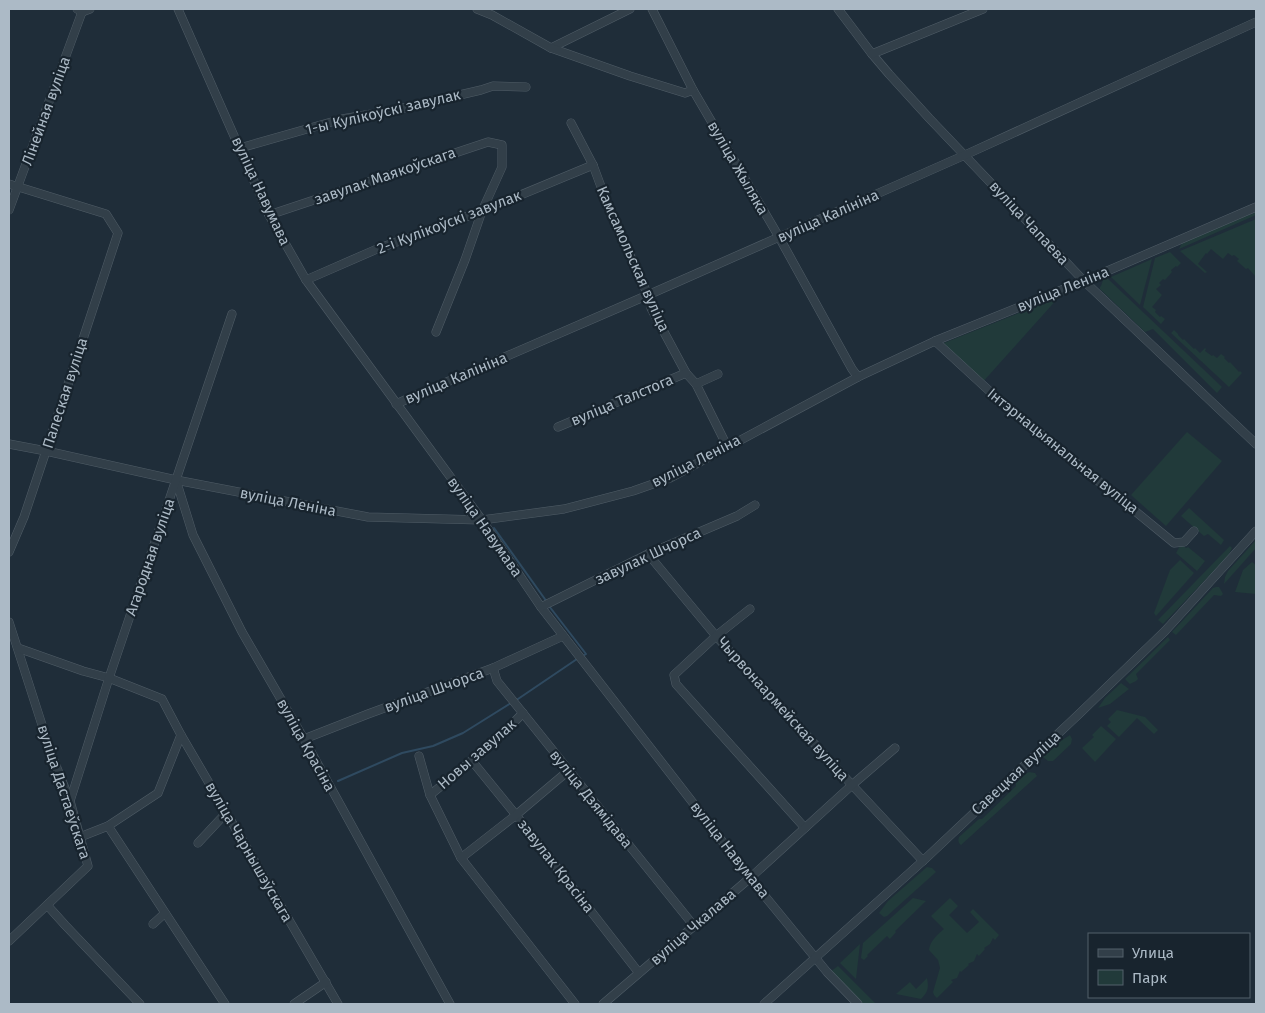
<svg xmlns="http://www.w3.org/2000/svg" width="1265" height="1013" font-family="'Fira Sans',sans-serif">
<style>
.green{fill:#213a3a}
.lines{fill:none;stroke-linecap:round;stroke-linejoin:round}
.stream{stroke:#2f4a60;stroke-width:2}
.minor-casing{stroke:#505d67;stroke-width:9}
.minor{stroke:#323f49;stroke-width:8}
.labels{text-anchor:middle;stroke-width:4.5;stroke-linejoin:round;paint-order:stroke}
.street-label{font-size:15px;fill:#acbac6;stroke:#18242e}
</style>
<rect width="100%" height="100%" fill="#1f2d39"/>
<g class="green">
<path d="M 1256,212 L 1256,215 L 1179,249 L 1182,243 L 1186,241 Z"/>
<path d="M 1256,219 L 1256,277 L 1248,268 L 1246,269 L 1237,261 L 1239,259 L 1234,255 L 1232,256 L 1228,253 L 1223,259 L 1211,249 L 1207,254 L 1206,253 L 1198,264 L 1207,272 L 1205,273 L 1180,251 Z"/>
<path d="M 1170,252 L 1181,263 L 1177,267 L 1176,266 L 1171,270 L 1172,272 L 1165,280 L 1163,279 L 1159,283 L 1161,285 L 1156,289 L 1162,295 L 1152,307 L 1156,310 L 1155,312 L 1160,317 L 1161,316 L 1165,319 L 1161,324 L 1143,307 L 1155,258 Z"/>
<path d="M 1152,259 L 1140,305 L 1111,277 Z"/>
<path d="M 1107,278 L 1222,387 L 1217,393 L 1153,329 L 1145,332 L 1100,289 L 1100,287 L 1101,286 L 1103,280 Z"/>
<path d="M 1059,297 L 981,384 L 939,345 Z"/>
<path d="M 1174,330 L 1178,334 L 1178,335 L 1183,340 L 1184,339 L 1194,349 L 1195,348 L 1200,353 L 1205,348 L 1206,349 L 1205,351 L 1212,356 L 1213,355 L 1217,358 L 1221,354 L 1225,357 L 1224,358 L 1229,363 L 1230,362 L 1239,372 L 1240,371 L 1242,373 L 1229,387 L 1171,333 Z"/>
<path d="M 1187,432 L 1222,461 L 1166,526 L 1131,495 Z"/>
<path d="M 1189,508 L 1224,540 L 1221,545 L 1208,534 L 1204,536 L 1181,516 Z"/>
<path d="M 1256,540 L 1256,548 L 1224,584 L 1225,577 L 1228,571 Z"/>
<path d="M 1181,544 L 1186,548 L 1188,547 L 1205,561 L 1197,571 L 1176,553 Z"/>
<path d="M 1230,546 L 1232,548 L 1228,556 L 1163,624 L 1158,620 Z"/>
<path d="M 1180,560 L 1194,573 L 1156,616 L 1154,613 L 1170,570 Z"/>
<path d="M 1252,562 L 1256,565 L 1256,594 L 1235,592 L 1243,570 Z"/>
<path d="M 1216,587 L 1219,587 L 1222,592 L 1223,594 L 1221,596 L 1214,595 L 1176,635 L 1172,632 L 1213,588 Z"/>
<path d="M 1168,637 L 1170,640 L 1136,674 L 1138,679 L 1136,681 L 1130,684 L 1125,679 Z"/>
<path d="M 1121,683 L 1129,689 L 1110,704 L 1098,708 L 1105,698 Z"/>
<path d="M 1117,710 L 1145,717 L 1158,730 L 1154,734 L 1137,718 L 1119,737 L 1107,726 L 1111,722 L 1108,719 Z"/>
<path d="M 1101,726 L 1116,739 L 1095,762 L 1082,748 L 1094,737 L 1092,735 Z"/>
<path d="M 1070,735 L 1072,739 L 1071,744 L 1053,761 L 1048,761 L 1043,757 L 1059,742 Z"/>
<path d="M 1029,772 L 1035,773 L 1037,776 L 961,845 C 958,843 958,840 959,837 L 979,819 L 982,819 L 1016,786 L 1016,783 L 1027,773 Z"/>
<path d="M 927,867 L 932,868 L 936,872 L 887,916 L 884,917 L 879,913 L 888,901 Z"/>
<path d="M 913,898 L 926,901 L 895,931 L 896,932 L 890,939 L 887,936 L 867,955 L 868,956 L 864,960 L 861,958 L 863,943 Z"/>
<path d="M 950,898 L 958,906 L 949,915 L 967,933 L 979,922 L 970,912 L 973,909 L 999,935 L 995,940 L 993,938 L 990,944 L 984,948 L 985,949 L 979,956 L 977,954 L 974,961 L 968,964 L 969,965 L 961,972 L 960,971 L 957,978 L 951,980 L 953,982 L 937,998 L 934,995 L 933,992 L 940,968 L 938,960 L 929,950 C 930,941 937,935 944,929 L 931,916 Z"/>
<path d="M 860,944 L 856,979 L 840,963 Z"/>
<path d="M 838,966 L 876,1004 L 862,1004 L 830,972 Z"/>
<path d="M 927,978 C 929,988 928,992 921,999 L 896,994 L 910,982 L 916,989 Z"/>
</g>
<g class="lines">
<g class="stream">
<path d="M 494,528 L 547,602"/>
<path d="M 549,606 L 586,654 L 581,657"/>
<path d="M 515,701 L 577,659"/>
<path d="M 338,781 L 402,753 L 433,746 L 463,733 L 511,703"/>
</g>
<defs>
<g id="minor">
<path d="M 77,9 L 82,12 L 90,9"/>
<path d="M 178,9 L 269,215 L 306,280 L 482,520 L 541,607 L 697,808 L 750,878 L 827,972 L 858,1004"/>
<path d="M 477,9 L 492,15 L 551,48 L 630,9"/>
<path d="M 652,9 L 693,90 L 779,237 L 852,369 L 858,377"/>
<path d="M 838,9 L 872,54 L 889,74 L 929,118 L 1084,281 L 1256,444"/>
<path d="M 551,48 L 630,76 L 685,93 L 693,90"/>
<path d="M 872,54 L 983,9"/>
<path d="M 571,123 L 593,165 L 610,211 L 648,295 L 651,308 L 686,373 L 696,384 L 727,446"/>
<path d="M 240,148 L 342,119 L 395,110 L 481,90 L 493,86 L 526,87"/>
<path d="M 9,184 L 106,214 L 118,233 L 46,451 L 24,517 L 9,552"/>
<path d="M 9,210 L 82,12"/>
<path d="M 269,215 L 488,142 L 502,145 L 502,167 L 482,211 L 465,260 L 436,332"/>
<path d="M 306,280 L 377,249 L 482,211 L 593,165"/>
<path d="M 935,341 L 997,398 L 1174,543 L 1184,542 L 1194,531"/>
<path d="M 696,384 L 718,374"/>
<path d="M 396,404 L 648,295 L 965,155 L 1256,22"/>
<path d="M 558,427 L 686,373"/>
<path d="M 9,444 L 46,451 L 176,480 L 368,517 L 482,520 L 564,509 L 633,491 L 670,478 L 858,377 L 935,341 L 1084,281 L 1256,207"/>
<path d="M 176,480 L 193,535 L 242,632 L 304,739 L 450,1004"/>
<path d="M 648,554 L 716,636 L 852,785 L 923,861"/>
<path d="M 541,607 L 648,554 L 737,516 L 755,505"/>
<path d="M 750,609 L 716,636 L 674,675 L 676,684 L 805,828"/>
<path d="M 9,622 L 51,753 L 70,801 L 88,866 L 47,905 L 65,925 L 140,1004"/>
<path d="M 18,648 L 83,671 L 109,678 L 162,699 L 181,735 L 338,1004"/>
<path d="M 493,668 L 497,681 L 694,926"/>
<path d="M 304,739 L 368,714 L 493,668 L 563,636"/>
<path d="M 419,756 L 430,795 L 461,858 L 575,1004"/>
<path d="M 472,761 L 516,815 L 639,973"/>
<path d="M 430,795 C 462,769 494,743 523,713"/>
<path d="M 70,801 L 109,678 L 232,314"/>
<path d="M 108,826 L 225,1004"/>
<path d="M 80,837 L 108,826 L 158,793 L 181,735"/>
<path d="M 198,843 L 226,813"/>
<path d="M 461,858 L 516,815 L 568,771"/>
<path d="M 153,924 L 165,913"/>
<path d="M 9,941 L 47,905"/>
<path d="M 294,1004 L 326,982"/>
<path d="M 603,1004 L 750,878 L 852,785 L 895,748"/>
<path d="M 764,1004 L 925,859 L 1079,714 L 1165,631 L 1256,531"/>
</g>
</defs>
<use href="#minor" class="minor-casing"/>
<use href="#minor" class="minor"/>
</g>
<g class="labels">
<g class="street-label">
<text transform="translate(46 111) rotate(-70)" y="5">Лінейная вуліца</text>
<text transform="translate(383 112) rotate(-13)" y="5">1-ы Кулікоўскі завулак</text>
<text transform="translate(738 168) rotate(60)" y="5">вуліца Жыляка</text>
<text transform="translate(385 176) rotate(-19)" y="5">завулак Маякоўскага</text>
<text transform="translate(261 191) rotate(65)" y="5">вуліца Навумава</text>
<text transform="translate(828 216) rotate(-24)" y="5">вуліца Калініна</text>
<text transform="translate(449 222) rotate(-21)" y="5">2-і Кулікоўскі завулак</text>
<text transform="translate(1029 223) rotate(47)" y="5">вуліца Чапаева</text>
<text transform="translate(633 259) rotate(66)" y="5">Камсамольская вуліца</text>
<text transform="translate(1063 289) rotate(-22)" y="5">вуліца Леніна</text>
<text transform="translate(456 378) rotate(-23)" y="5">вуліца Калініна</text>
<text transform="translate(65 393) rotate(-72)" y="5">Палеская вуліца</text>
<text transform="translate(622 400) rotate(-23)" y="5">вуліца Талстога</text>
<text transform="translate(1063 451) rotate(39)" y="5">Інтэрнацыянальная вуліца</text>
<text transform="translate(696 461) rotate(-27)" y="5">вуліца Леніна</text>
<text transform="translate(288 502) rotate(11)" y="5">вуліца Леніна</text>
<text transform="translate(485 527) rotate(55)" y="5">вуліца Навумава</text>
<text transform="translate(648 556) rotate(-25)" y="5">завулак Шчорса</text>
<text transform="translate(150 557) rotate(-71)" y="5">Агародная вуліца</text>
<text transform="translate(434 690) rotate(-20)" y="5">вуліца Шчорса</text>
<text transform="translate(783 709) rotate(48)" y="5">Чырвонаармейская вуліца</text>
<text transform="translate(306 745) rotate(61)" y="5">вуліца Красіна</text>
<text transform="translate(477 754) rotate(-41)" y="5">Новы завулак</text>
<text transform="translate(1016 773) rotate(-43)" y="5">Савецкая вуліца</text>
<text transform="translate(64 792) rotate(72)" y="5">вуліца Дастаеўскага</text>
<text transform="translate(591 799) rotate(51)" y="5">вуліца Дзямідава</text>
<text transform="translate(730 850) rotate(52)" y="5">вуліца Навумава</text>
<text transform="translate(249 852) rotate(60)" y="5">вуліца Чарнышэўскага</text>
<text transform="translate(556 866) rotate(52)" y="5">завулак Красіна</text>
<text transform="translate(693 927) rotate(-41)" y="5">вуліца Чкалава</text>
</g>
</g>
<rect width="1265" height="1013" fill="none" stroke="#acbac6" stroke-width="20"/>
<rect x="1088" y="933" width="162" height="65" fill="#18242e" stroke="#53606b"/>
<rect x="1098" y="949" width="25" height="8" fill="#323f49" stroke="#53606b"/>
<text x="1132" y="958" font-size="15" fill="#acbac6">Улица</text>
<rect x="1098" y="970" width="25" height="15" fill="#213a3a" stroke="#53606b"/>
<text x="1132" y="983" font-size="15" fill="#acbac6">Парк</text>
</svg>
